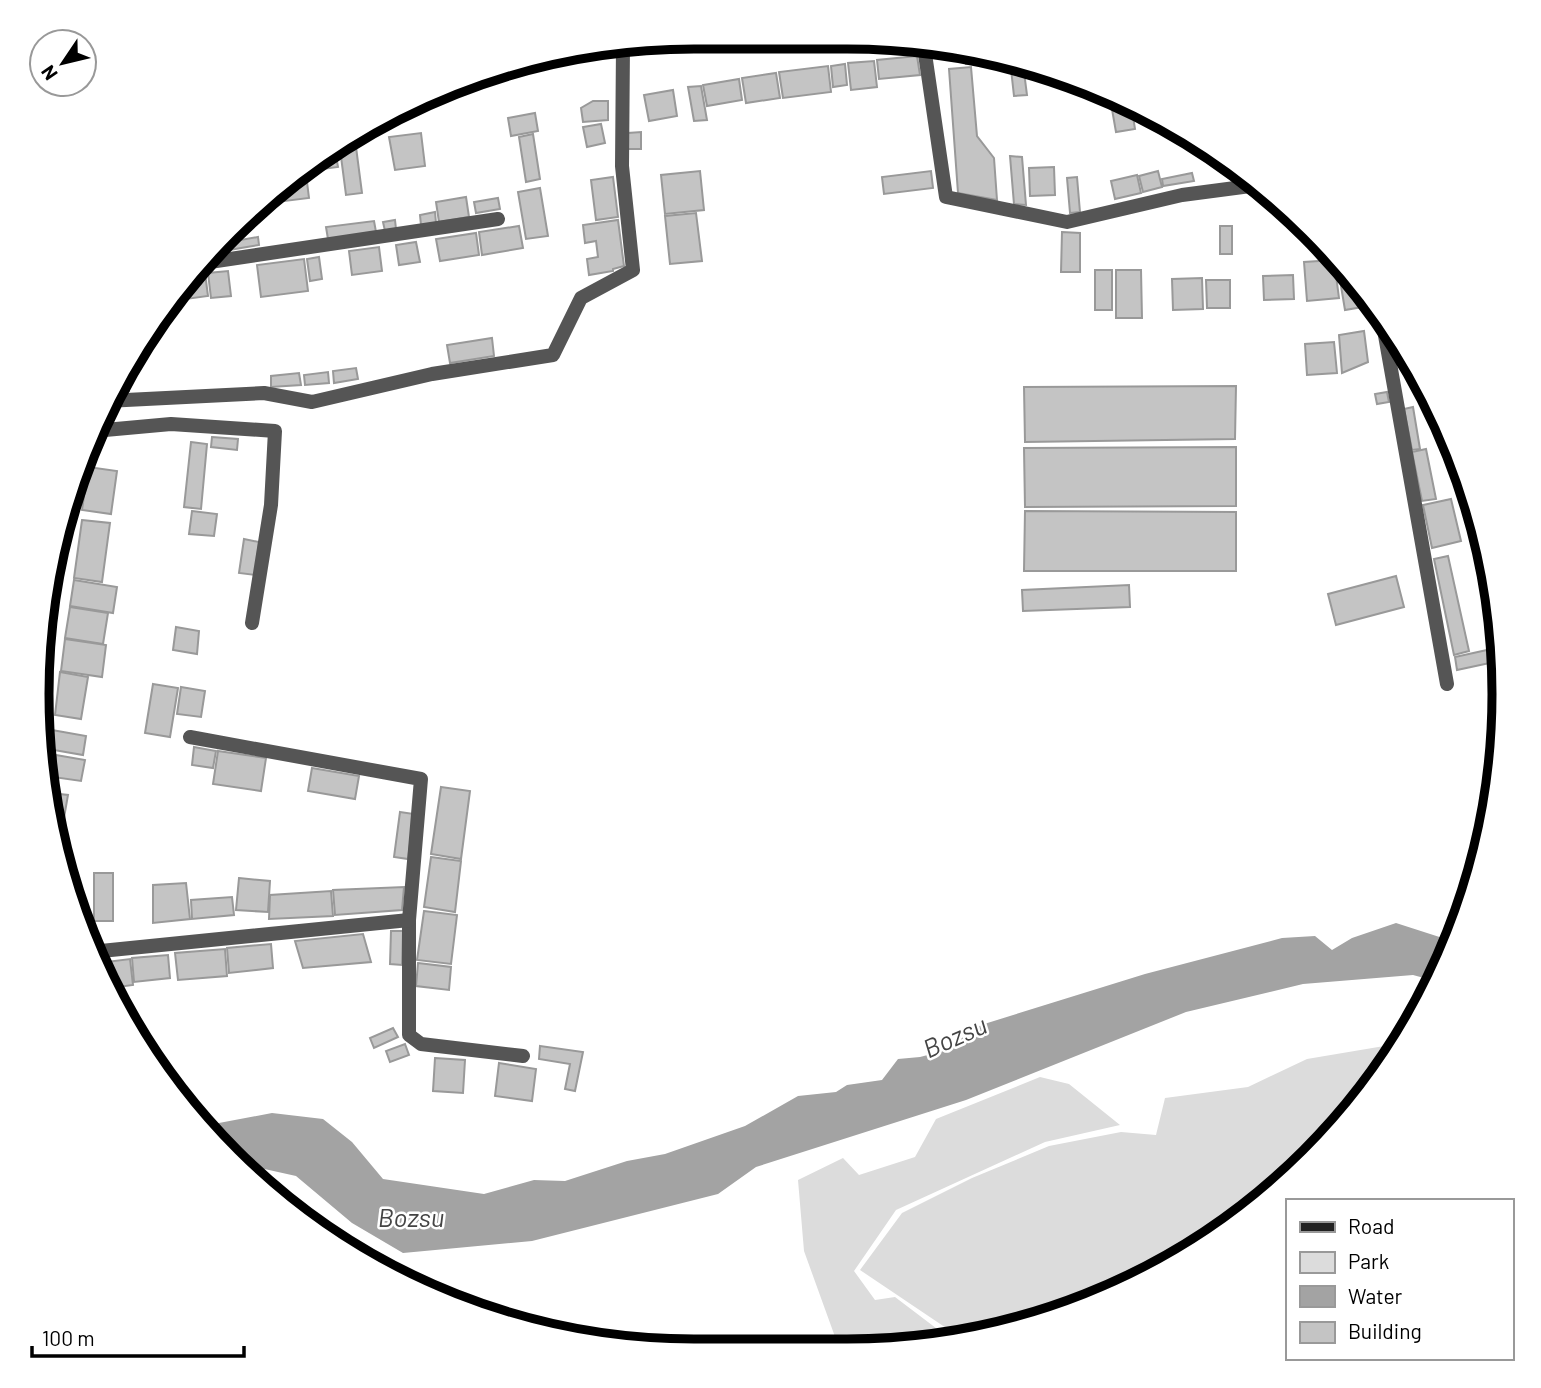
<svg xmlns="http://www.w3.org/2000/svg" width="1541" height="1388" font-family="Barlow,sans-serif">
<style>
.green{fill:#dcdcdc}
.water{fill:#a3a3a3}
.building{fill:#c4c4c4;stroke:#999;stroke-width:2}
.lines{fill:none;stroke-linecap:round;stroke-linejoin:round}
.street{stroke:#555;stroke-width:14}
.secondary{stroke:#222;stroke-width:14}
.labels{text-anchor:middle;stroke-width:5;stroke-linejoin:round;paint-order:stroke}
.water-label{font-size:26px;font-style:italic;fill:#444;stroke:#fff}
.rim{fill:none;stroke:#000;stroke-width:9}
</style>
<rect width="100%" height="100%" fill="#fff"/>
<g class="green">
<path d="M 1402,1043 L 1394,1059 L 1312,1158 L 1212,1240 L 1099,1301 L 976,1339 L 964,1340 L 860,1270 L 902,1213 L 972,1178 L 1049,1146 L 1121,1132 L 1156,1135 L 1165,1098 L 1248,1087 L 1307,1059 Z"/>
<path d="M 1040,1077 L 1069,1084 L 1120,1125 L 1045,1142 L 896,1210 L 854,1271 L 875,1300 L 895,1297 L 953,1341 L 836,1351 L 834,1334 L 804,1251 L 798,1180 L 843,1158 L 859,1175 L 915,1157 L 936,1119 Z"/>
</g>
<path class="water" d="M 1396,923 L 1455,942 L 1435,981 L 1413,975 L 1303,984 L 1186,1012 L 966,1100 L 756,1167 L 718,1194 L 532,1241 L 403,1253 L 352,1223 L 296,1176 L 260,1168 L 246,1172 L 203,1126 L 272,1113 L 323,1119 L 352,1142 L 383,1179 L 484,1194 L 534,1180 L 565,1181 L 627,1161 L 665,1154 L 745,1126 L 798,1096 L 836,1092 L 847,1085 L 882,1080 L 898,1059 L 920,1057 L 943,1051 L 981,1025 L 1145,974 L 1282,938 L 1315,936 L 1332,950 L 1352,938 Z"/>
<g class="building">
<path d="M 965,49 L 985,52 L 986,63 L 966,64 Z"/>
<path d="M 917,56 L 920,75 L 879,79 L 877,60 Z"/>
<path d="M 1010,60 L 1023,64 L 1027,95 L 1014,96 Z"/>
<path d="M 874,61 L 877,87 L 851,90 L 848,63 Z"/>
<path d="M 845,64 L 847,85 L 833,87 L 831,66 Z"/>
<path d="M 828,66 L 831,92 L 783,98 L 779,72 Z"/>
<path d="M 971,67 L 977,136 L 994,158 L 997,200 L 958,193 L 949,69 Z"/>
<path d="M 776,73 L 780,98 L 746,103 L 742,78 Z"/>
<path d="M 739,79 L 742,100 L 707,106 L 703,85 Z"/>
<path d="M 701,86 L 707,120 L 694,121 L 688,87 Z"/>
<path d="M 673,90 L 677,116 L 649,121 L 644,95 Z"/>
<path d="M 1109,92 L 1131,104 L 1135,129 L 1116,132 Z"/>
<path d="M 593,101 L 608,101 L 608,120 L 583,122 L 581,108 Z"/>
<path d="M 391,113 L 391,119 L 377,121 Z"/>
<path d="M 535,113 L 538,131 L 511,136 L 508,118 Z"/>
<path d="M 601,124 L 605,143 L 587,147 L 583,127 Z"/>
<path d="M 641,132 L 641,149 L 628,149 L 628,133 Z"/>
<path d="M 421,133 L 425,166 L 395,170 L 389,137 Z"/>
<path d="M 533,134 L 540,179 L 526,182 L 519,137 Z"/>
<path d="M 356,147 L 362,193 L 346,195 L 340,149 Z"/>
<path d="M 330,150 L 335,150 L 338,167 L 308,171 L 307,165 Z"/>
<path d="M 1010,156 L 1022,157 L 1026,205 L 1014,204 Z"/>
<path d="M 305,166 L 309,198 L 285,201 L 283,184 Z"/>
<path d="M 1054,167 L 1055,195 L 1030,196 L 1029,168 Z"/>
<path d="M 1236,168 L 1247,176 L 1229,178 L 1227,169 Z"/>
<path d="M 700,171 L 704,210 L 665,214 L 661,175 Z"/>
<path d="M 931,171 L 933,188 L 884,194 L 882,177 Z"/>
<path d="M 1158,171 L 1162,187 L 1143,192 L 1139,176 Z"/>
<path d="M 1192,173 L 1194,181 L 1163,186 L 1162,179 Z"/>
<path d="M 1137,175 L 1141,193 L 1115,199 L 1111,181 Z"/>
<path d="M 613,177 L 618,217 L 596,220 L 591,180 Z"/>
<path d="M 1077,177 L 1080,212 L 1070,213 L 1067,178 Z"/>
<path d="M 540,188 L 548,236 L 526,239 L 518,192 Z"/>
<path d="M 466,197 L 469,217 L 439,222 L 436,202 Z"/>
<path d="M 498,198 L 500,209 L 476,213 L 474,202 Z"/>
<path d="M 435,212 L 436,223 L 421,225 L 420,215 Z"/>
<path d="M 696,213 L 702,261 L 670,264 L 665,216 Z"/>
<path d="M 395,220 L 396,229 L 385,231 L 383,222 Z"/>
<path d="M 618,220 L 624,266 L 613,269 L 613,271 L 589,275 L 587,259 L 598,257 L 596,241 L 585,243 L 583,225 Z"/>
<path d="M 374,221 L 376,232 L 328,239 L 326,227 Z"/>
<path d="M 519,226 L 523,248 L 482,255 L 479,232 Z"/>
<rect x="1220" y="226" width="12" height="28"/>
<path d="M 1062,232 L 1080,233 L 1080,272 L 1061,272 Z"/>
<path d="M 476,233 L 479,255 L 440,261 L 436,239 Z"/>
<path d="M 258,237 L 259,245 L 223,251 L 223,243 Z"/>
<path d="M 416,242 L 420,262 L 399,265 L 396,245 Z"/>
<path d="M 379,247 L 382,271 L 352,275 L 349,251 Z"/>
<path d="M 319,257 L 322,279 L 310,281 L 307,259 Z"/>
<path d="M 304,259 L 308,291 L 261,297 L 257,265 Z"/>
<path d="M 1334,260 L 1339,298 L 1307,301 L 1304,262 Z"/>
<path d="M 1343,267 L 1374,305 L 1345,310 L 1338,268 Z"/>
<rect x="1095" y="270" width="17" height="40"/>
<path d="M 1116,270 L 1141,270 L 1142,318 L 1116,318 Z"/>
<path d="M 228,271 L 231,296 L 211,298 L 208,273 Z"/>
<path d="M 205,273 L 208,296 L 179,300 L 177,289 L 191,275 Z"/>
<path d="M 1293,275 L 1294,299 L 1264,300 L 1263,276 Z"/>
<path d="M 1202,278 L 1203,309 L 1173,310 L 1172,279 Z"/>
<path d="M 1206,280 L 1230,280 L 1230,308 L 1207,308 Z"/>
<path d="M 1364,331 L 1368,362 L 1342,373 L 1339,335 Z"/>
<path d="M 492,338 L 494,356 L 450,363 L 447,345 Z"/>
<path d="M 1334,342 L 1337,373 L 1307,375 L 1305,344 Z"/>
<path d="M 356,368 L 358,379 L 334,383 L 333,371 Z"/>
<path d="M 328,372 L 329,383 L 305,385 L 304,375 Z"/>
<path d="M 299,373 L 301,385 L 271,387 L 271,376 Z"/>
<path d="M 118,381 L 128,382 L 129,391 L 112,391 Z"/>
<path d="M 1236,386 L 1235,439 L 1025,442 L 1024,387 Z"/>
<path d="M 1387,392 L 1389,402 L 1377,404 L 1375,394 Z"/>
<path d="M 1413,407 L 1420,449 L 1412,450 L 1404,409 Z"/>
<path d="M 212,437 L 238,439 L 237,450 L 211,447 Z"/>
<path d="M 191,442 L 207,444 L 201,509 L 184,507 Z"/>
<path d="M 1236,447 L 1236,506 L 1025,507 L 1024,448 Z"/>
<path d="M 1426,449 L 1436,499 L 1422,501 L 1412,452 Z"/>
<path d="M 88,467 L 117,471 L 111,514 L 82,510 Z"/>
<path d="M 1451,499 L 1461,541 L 1432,548 L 1423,505 Z"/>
<path d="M 192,511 L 217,514 L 214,536 L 189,534 Z"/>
<path d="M 1025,511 L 1236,512 L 1236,571 L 1024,571 Z"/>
<path d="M 82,520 L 110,523 L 102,582 L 74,578 Z"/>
<path d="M 244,539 L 259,542 L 255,575 L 239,573 Z"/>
<path d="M 1448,556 L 1469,651 L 1454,655 L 1434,559 Z"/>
<path d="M 1396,576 L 1404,607 L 1336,625 L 1328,594 Z"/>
<path d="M 74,580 L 117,587 L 113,613 L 70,606 Z"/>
<path d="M 1129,585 L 1130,607 L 1023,611 L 1022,590 Z"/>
<path d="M 70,607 L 108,613 L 103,644 L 65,638 Z"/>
<path d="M 176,627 L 199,631 L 197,654 L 173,650 Z"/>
<path d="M 65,639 L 106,645 L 102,677 L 61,671 Z"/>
<path d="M 1496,648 L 1499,661 L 1457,670 L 1455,657 Z"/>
<path d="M 60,672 L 88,677 L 81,719 L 55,715 Z"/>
<path d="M 153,684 L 178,688 L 170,737 L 145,733 Z"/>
<path d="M 181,687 L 205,691 L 201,717 L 177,714 Z"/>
<path d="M 52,730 L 86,736 L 83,755 L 48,749 Z"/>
<path d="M 194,747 L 216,751 L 213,768 L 192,765 Z"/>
<path d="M 218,751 L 266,758 L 261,791 L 213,784 Z"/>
<path d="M 56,755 L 85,760 L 81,781 L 53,777 Z"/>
<path d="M 312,768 L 359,776 L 355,799 L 308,791 Z"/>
<path d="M 441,787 L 470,791 L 461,859 L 431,854 Z"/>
<path d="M 50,793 L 68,795 L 58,852 L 49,823 L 48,805 Z"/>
<path d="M 400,812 L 414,814 L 408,859 L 394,857 Z"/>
<path d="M 431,857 L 461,861 L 455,912 L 424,907 Z"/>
<rect x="94" y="873" width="19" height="48"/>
<path d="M 239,878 L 270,881 L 268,912 L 236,910 Z"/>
<path d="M 186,883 L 190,919 L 153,923 L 153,885 Z"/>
<path d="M 404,887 L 402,910 L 335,915 L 333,890 Z"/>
<path d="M 331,891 L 333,916 L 269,919 L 270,895 Z"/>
<path d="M 72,897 L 83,897 L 83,914 L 77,915 Z"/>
<path d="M 232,897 L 234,915 L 192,919 L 191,900 Z"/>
<path d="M 424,911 L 457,915 L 451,964 L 417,960 Z"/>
<path d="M 391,931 L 403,931 L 402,965 L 390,964 Z"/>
<path d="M 363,934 L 371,962 L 303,968 L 295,941 Z"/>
<path d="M 271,944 L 273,968 L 229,973 L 227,948 Z"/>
<path d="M 225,949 L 227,976 L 178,980 L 175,953 Z"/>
<path d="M 168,955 L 170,978 L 134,982 L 132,958 Z"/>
<path d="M 130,959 L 133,985 L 111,988 L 98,963 Z"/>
<path d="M 418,963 L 451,967 L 449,990 L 416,986 Z"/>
<path d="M 393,1028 L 398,1037 L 374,1048 L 370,1038 Z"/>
<path d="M 405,1044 L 409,1055 L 390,1062 L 386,1051 Z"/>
<path d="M 540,1046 L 583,1052 L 575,1091 L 565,1089 L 570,1064 L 539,1059 Z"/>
<path d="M 435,1058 L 465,1060 L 463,1093 L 433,1091 Z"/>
<path d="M 499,1063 L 536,1069 L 532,1101 L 495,1096 Z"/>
</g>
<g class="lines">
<g class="street">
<path d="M 924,47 L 946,197 L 1067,222 L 1182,195 L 1258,185"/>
<path d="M 203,263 L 498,219"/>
<path d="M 1381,313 L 1447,684"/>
<path d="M 106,401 L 264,393 L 312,402 L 432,374 L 553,355 L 581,298 L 633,270 L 622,166 L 623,46"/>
<path d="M 94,431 L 171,424 L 275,431 L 271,505 L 252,623"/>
<path d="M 190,737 L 421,779 L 409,920 L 409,1035 L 421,1044 L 523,1056"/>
<path d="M 91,952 L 409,920"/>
</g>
<path class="secondary" d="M 590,47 L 709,37"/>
</g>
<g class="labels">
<g class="water-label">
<text transform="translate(955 1037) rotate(-24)" y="9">Bozsu</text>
<text x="411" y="1227">Bozsu</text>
</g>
</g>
<path d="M0 0H1541V1388H0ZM694 49H847A645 645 0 0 1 1492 694V694A645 645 0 0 1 847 1339H694A645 645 0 0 1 49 694V694A645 645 0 0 1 694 49Z" fill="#fff" fill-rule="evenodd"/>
<path class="rim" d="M694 49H847A645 645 0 0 1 1492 694V694A645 645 0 0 1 847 1339H694A645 645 0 0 1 49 694V694A645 645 0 0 1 694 49Z"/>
<rect x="1286" y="1199" width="228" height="161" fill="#ffffff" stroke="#999999" stroke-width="2"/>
<rect x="1300" y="1222" width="35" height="10" fill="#222222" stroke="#999999" stroke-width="2"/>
<text x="1348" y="1234" font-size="21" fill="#000000">Road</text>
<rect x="1300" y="1252" width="35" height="21" fill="#dcdcdc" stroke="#999999" stroke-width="2"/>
<text x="1348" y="1269" font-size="21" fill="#000000">Park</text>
<rect x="1300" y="1286" width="35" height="21" fill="#a3a3a3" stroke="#999999" stroke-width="2"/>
<text x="1348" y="1304" font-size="21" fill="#000000">Water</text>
<rect x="1300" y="1322" width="35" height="21" fill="#c4c4c4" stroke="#999999" stroke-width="2"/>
<text x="1348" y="1339" font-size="21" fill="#000000">Building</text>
<g transform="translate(63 63) rotate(235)"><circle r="33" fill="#ffffff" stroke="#999999" stroke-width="2"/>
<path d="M0-5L12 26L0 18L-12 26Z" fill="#000000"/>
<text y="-10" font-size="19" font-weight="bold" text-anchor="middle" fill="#000000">N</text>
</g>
<path d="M32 1346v10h212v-10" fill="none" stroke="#000000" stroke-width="3.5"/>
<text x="42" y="1346" font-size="21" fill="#000000" stroke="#ffffff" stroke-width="5" paint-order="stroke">100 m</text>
</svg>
